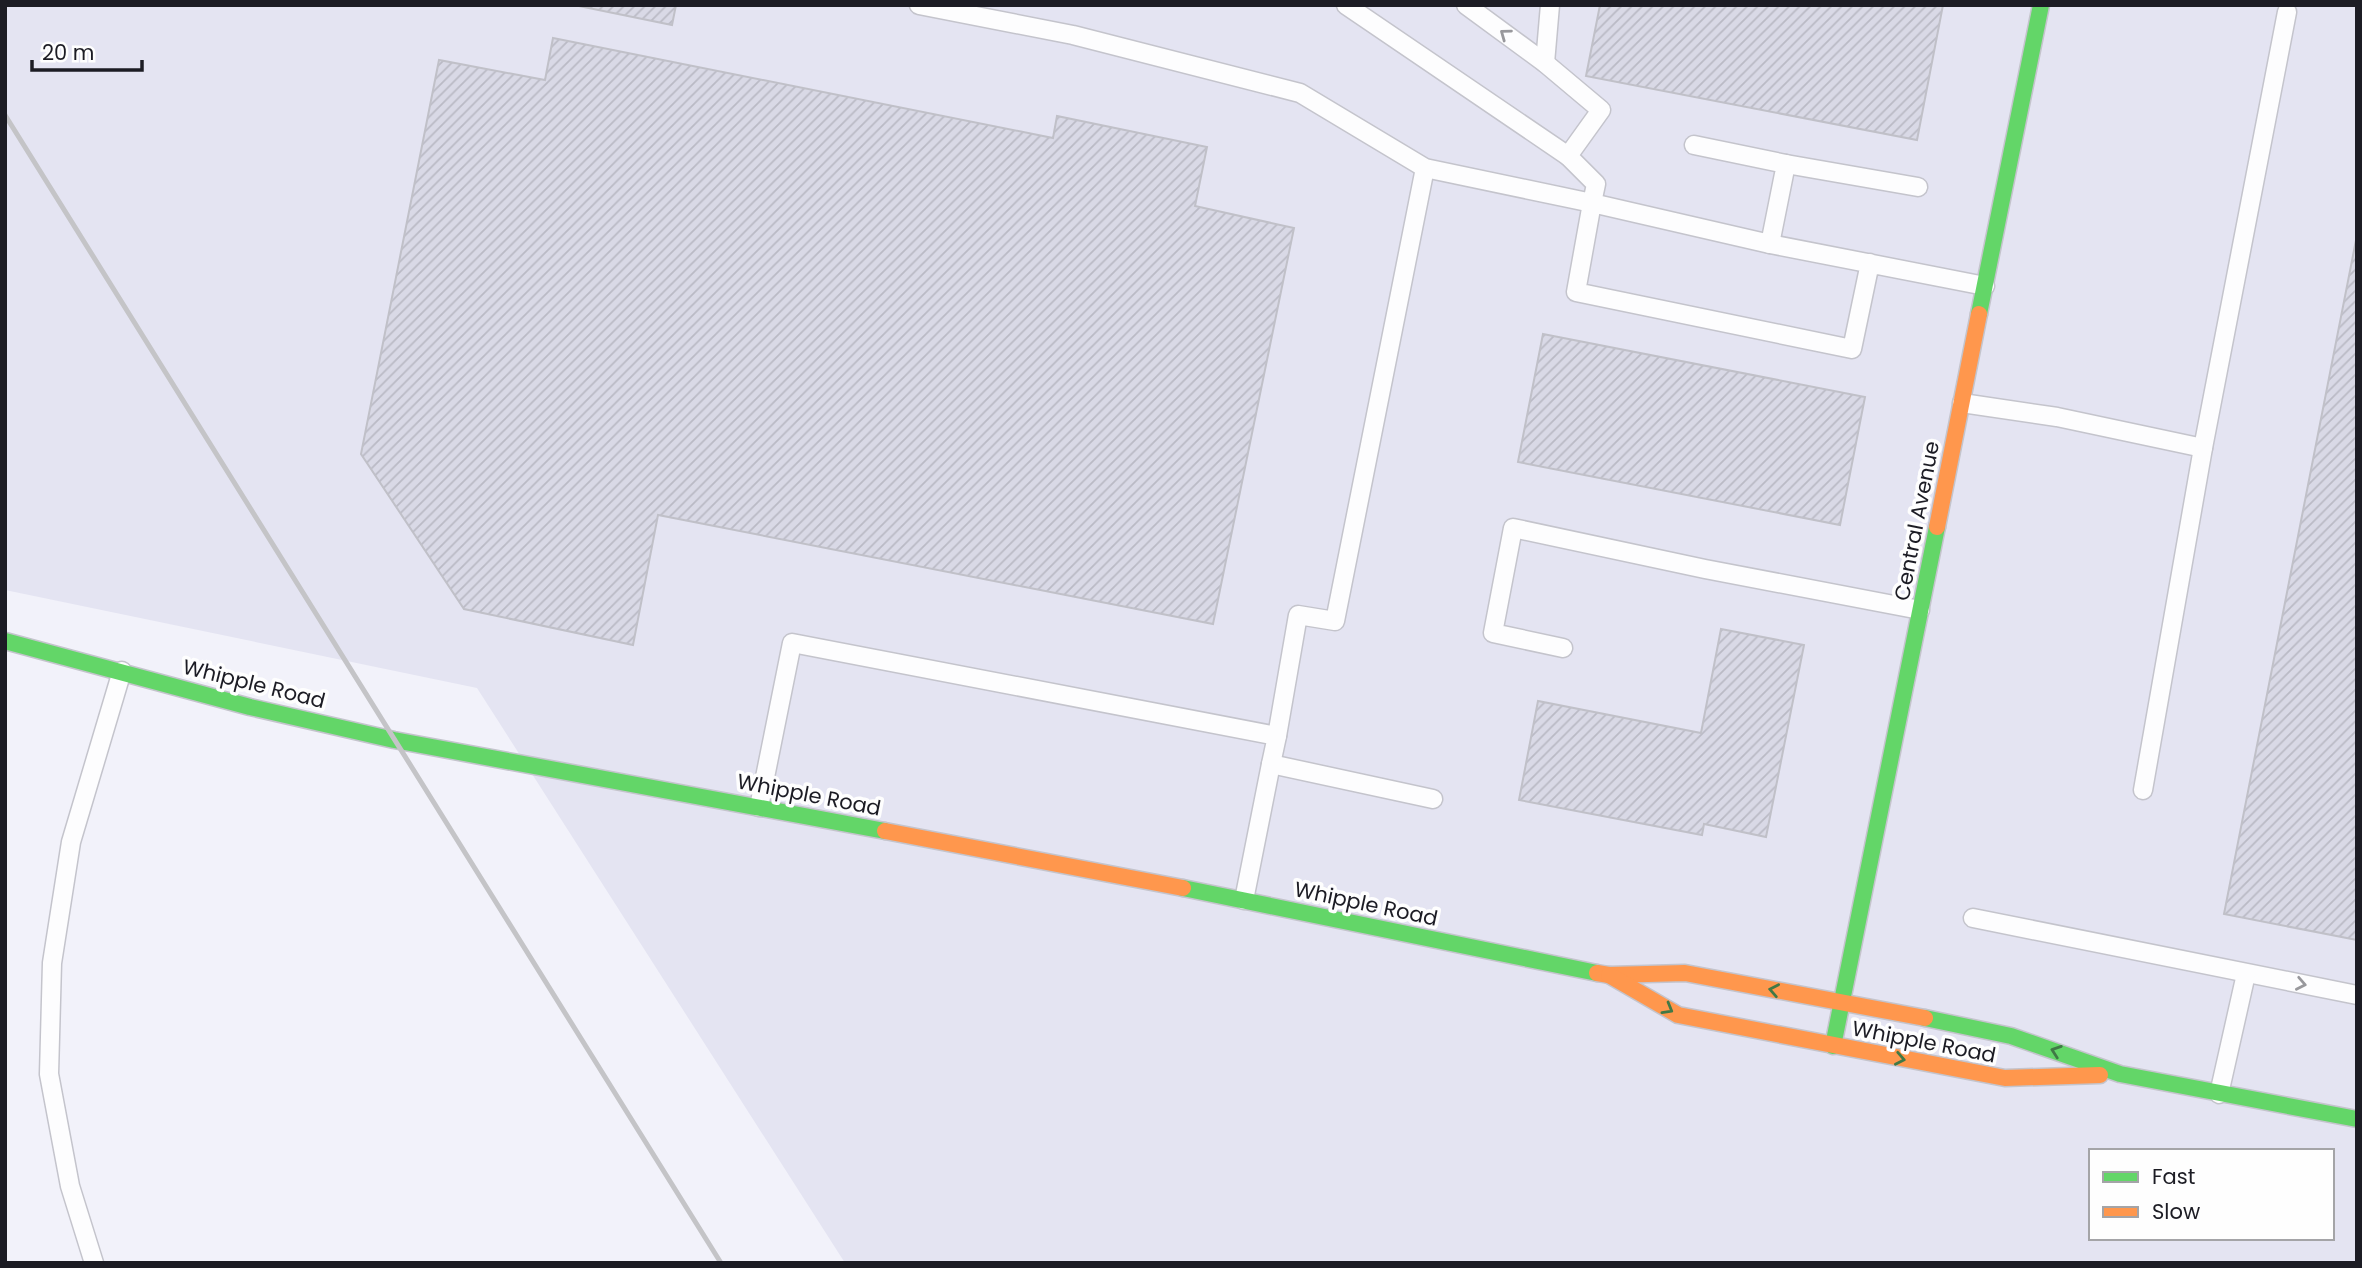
<svg xmlns="http://www.w3.org/2000/svg" width="2362" height="1268" font-family="Poppins,sans-serif">
<style>
.built{fill:#e4e4f2;fill-rule:evenodd}
.building{fill:url(#building-hatch);stroke:#c0c0c8;stroke-width:2}
.lines{fill:none;stroke-linecap:round;stroke-linejoin:round}
.lane-casing{stroke:#c4c4cc;stroke-width:21}
.fast-casing{stroke:#c4c4cc;stroke-width:19}
.slow-casing{stroke:#c4c4cc;stroke-width:19}
.lane{stroke:#fdfdfe;stroke-width:18}
.fast{stroke:#63d668;stroke-width:16}
.slow{stroke:#ff974d;stroke-width:16}
.rail{stroke:#c4c4c7;stroke-width:5}
.oneway{stroke:#98989c}
.oneway2{stroke:#407946}
.labels{text-anchor:middle;stroke-width:7;stroke-linejoin:round;paint-order:stroke}
.street-label{font-size:21px;fill:#1c1c24;stroke:#fefefe}
</style>
<defs>
<pattern id="building-hatch" width="6" height="6" patternUnits="userSpaceOnUse" patternTransform="scale(1.75)"><rect width="6" height="6" fill="#d9d9e6"/><path d="M-1 1l2-2M0 6l6-6M5 7l2-2" fill="none" stroke="#babac5"/></pattern>
</defs>
<rect width="100%" height="100%" fill="#f2f2fa"/>
<path class="built" d="M 5,5 L 2357,5 L 2357,1263 L 845,1263 L 477,688 L 5,590 ZM 2091,1151 L 2332,1151 L 2332,1238 L 2091,1238 Z"/>
<g class="building">
<path d="M 574,5 L 676,5 L 672,25 Z"/>
<path d="M 1600,5 L 1943,5 L 1917,140 L 1586,76 Z"/>
<path d="M 553,38 L 1053,138 L 1057,116 L 1207,147 L 1195,206 L 1294,228 L 1213,624 L 658,515 L 633,645 L 464,609 L 361,454 L 439,60 L 545,80 Z"/>
<path d="M 2357,235 L 2357,940 L 2224,914 Z"/>
<path d="M 1543,334 L 1865,397 L 1840,525 L 1518,462 Z"/>
<path d="M 1721,629 L 1804,645 L 1766,837 L 1704,824 L 1702,835 L 1519,800 L 1538,701 L 1701,733 Z"/>
</g>
<g class="lines">
<defs>
<g id="lane">
<path d="M 919,5 L 1073,35 L 1300,93 L 1425,168 L 1592,203 L 1596,184 L 1568,156 L 1601,110 L 1545,63 L 1466,5"/>
<path d="M 1346,5 L 1568,156"/>
<path d="M 1545,63 L 1550,5"/>
<path d="M 1694,145 L 1786,164 L 1770,244"/>
<path d="M 1786,164 L 1918,187"/>
<path d="M 1870,263 L 1852,349 L 1576,292 L 1592,203 L 1770,244 L 1985,286"/>
<path d="M 1962,403 L 2057,417 L 2203,448"/>
<path d="M 1563,648 L 1493,633 L 1513,528 L 1705,569 L 1920,610"/>
<path d="M 1277,736 L 1298,615 L 1335,621 L 1425,168"/>
<path d="M 2143,790 L 2203,448 L 2287,12"/>
<path d="M 759,807 L 792,643 L 1277,736 L 1271,764"/>
<path d="M 1244,900 L 1271,764 L 1433,799"/>
<path d="M 1973,918 L 2357,995"/>
<path d="M 2219,1094 L 2246,974"/>
<path d="M 94,1263 L 70,1186 L 49,1074 L 52,963 L 71,842 L 122,671"/>
</g>
<g id="fast">
<path d="M 1979,314 L 2041,5"/>
<path d="M 5,641 L 250,707 L 394,740 L 885,831"/>
<path d="M 1183,888 L 1597,973"/>
<path d="M 1925,1018 L 2011,1036 L 2120,1074 L 2357,1119"/>
<path d="M 1833,1046 L 1937,527"/>
</g>
<g id="slow">
<path d="M 1937,527 L 1979,314"/>
<path d="M 885,831 L 1183,888"/>
<path d="M 1597,973 L 1609,975 L 1685,973 L 1925,1018"/>
<path d="M 1609,975 L 1678,1015 L 2005,1078 L 2100,1075"/>
</g>
</defs>
<use href="#lane" class="lane-casing"/>
<use href="#fast" class="fast-casing"/>
<use href="#slow" class="slow-casing"/>
<use href="#lane" class="lane"/>
<use href="#fast" class="fast"/>
<use href="#slow" class="slow"/>
<path class="rail" d="M 5,115 L 721,1263"/>
</g>
<defs><path id="oneway-chevron" d="M-2-3.5L2.5 0L-2 3.5" fill="none" stroke-width="1.6" stroke-linecap="round" stroke-linejoin="round" transform="scale(1.75)"/></defs>
<g class="oneway">
<use href="#oneway-chevron" transform="translate(1505 34) rotate(-144)"/>
<use href="#oneway-chevron" transform="translate(2301 984) rotate(11)"/>
</g>
<g class="oneway2">
<use href="#oneway-chevron" transform="translate(1774 990) rotate(-169)"/>
<use href="#oneway-chevron" transform="translate(1668 1009) rotate(30)"/>
<use href="#oneway-chevron" transform="translate(2056 1051) rotate(-161)"/>
<use href="#oneway-chevron" transform="translate(1900 1059) rotate(11)"/>
</g>
<g class="labels">
<g class="street-label">
<text transform="translate(1917 521) rotate(-79)" y="7">Central Avenue</text>
<text transform="translate(254 684) rotate(14)" y="7">Whipple Road</text>
<text transform="translate(809 795) rotate(11)" y="7">Whipple Road</text>
<text transform="translate(1366 904) rotate(12)" y="7">Whipple Road</text>
<text transform="translate(1924 1042) rotate(11)" y="7">Whipple Road</text>
</g>
</g>
<rect width="2362" height="1268" fill="none" stroke="#1c1c24" stroke-width="14"/>
<rect x="2089" y="1149" width="245" height="91" fill="#fefefe" stroke="#a4a4a7" stroke-width="2"/>
<rect x="2103" y="1172" width="35" height="10" fill="#63d668" stroke="#a4a4a7" stroke-width="2"/>
<text x="2152" y="1184" font-size="21" fill="#1c1c24">Fast</text>
<rect x="2103" y="1207" width="35" height="10" fill="#ff974d" stroke="#a4a4a7" stroke-width="2"/>
<text x="2152" y="1219" font-size="21" fill="#1c1c24">Slow</text>
<path d="M32 60v10h110v-10" fill="none" stroke="#1c1c24" stroke-width="3.5"/>
<text x="42" y="60" font-size="21" fill="#1c1c24" stroke="#fefefe" stroke-width="5" paint-order="stroke">20 m</text>
</svg>
